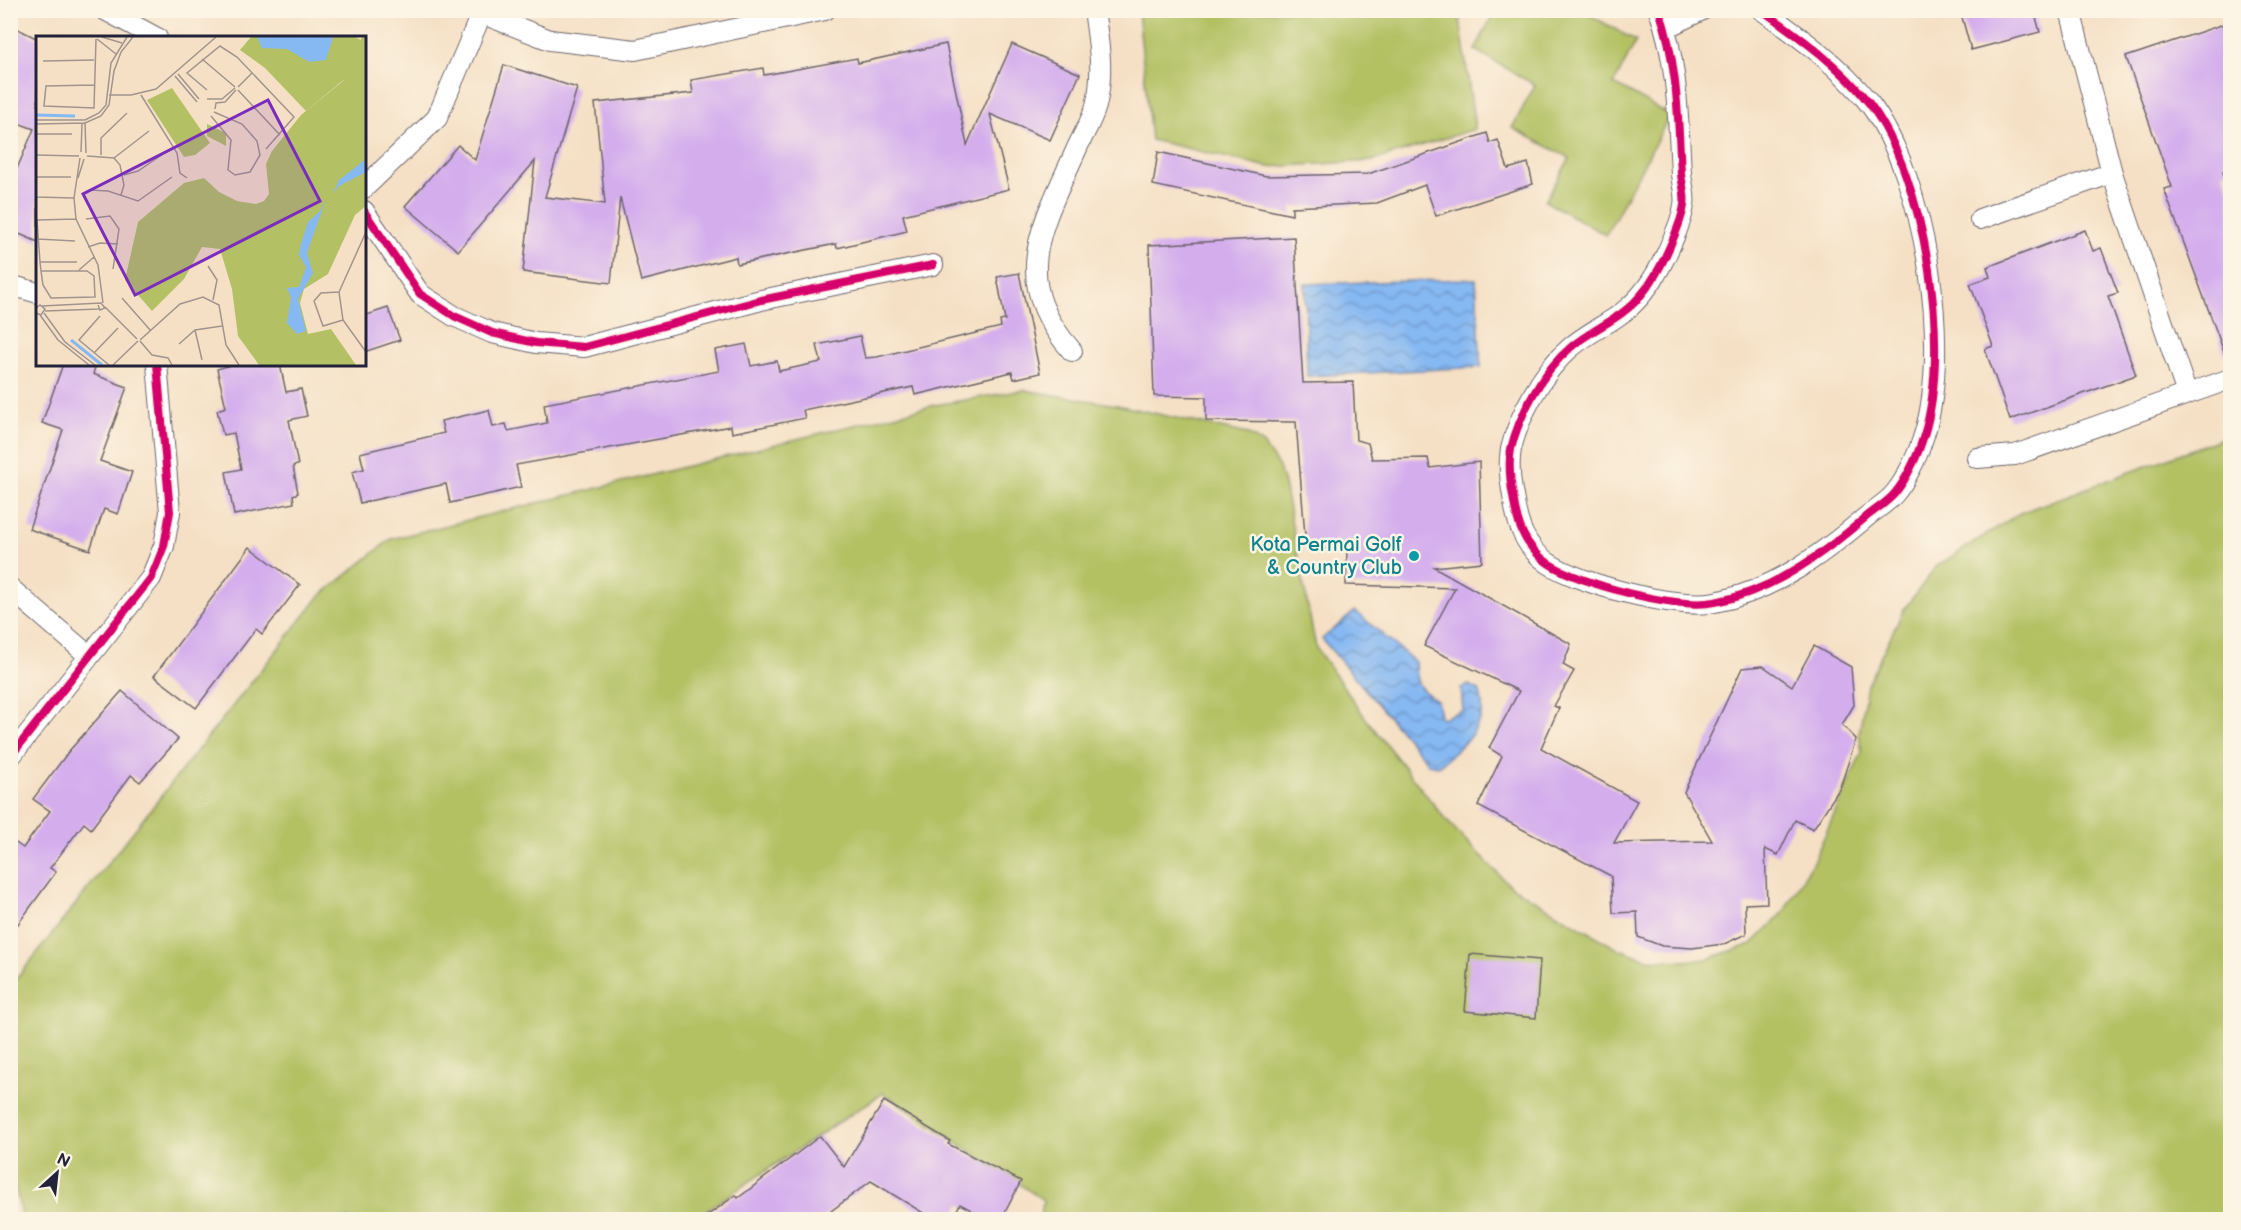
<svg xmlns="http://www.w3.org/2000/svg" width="2241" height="1230" font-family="'Balsamiq Sans',sans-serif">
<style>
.grass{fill:#b3c164;stroke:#6a7250;stroke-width:1.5}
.water{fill:url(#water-waves);stroke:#546d96;stroke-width:1.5}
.building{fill:#d4aded}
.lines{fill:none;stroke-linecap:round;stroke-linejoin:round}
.minor-casing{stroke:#6c646b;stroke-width:22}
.minor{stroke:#fff;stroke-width:20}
.cycleway-casing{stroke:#fcf5e5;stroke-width:11}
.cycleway{stroke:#d6006c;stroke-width:8}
.culture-dot{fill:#0f9aa8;stroke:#fcf5e5;stroke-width:2}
.labels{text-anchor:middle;stroke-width:5;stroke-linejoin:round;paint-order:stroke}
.culture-label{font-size:20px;fill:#0d838f;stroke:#fcf5e5;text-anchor:end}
.inset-river{fill:none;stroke:#86b8f2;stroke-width:3}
.inset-road{fill:none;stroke:#a1948e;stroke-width:1.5}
.view{fill:#7b2cbf;fill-opacity:0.15;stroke:#7b2cbf;stroke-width:3}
.inset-edge{fill:none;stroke:#22223b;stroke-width:3}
</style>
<defs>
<pattern id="water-waves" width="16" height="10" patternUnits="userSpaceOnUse" patternTransform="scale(1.5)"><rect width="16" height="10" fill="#86b8f2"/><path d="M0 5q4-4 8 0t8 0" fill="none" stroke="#6d95c5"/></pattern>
</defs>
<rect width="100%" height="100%" fill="#fcf5e5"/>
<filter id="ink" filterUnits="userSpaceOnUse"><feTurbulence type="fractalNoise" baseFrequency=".0167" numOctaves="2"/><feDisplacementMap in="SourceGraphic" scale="12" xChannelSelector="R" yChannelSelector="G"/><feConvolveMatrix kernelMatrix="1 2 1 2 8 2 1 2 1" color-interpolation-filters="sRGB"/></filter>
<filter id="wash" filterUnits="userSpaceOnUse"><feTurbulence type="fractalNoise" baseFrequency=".008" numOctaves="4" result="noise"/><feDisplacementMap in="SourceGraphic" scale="24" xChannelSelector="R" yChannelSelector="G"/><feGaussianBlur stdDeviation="1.35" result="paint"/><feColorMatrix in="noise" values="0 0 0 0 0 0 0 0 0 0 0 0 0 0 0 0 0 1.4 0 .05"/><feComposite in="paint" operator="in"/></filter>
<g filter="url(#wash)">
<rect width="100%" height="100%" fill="#f5e0c5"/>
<g class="grass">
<path d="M 1138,11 L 1459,11 L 1475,129 L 1372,161 L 1268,167 L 1151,140 Z"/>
<path d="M 1495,11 L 1583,11 L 1636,41 L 1614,84 L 1670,115 L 1606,235 L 1545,201 L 1570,158 L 1512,128 L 1535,85 L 1475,50 Z"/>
<path d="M 1024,390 L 1117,405 L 1248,434 L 1262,443 L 1279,467 L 1284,484 L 1316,648 L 1367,720 L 1446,820 L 1509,885 L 1614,947 L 1647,959 L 1683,961 L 1707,959 L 1752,944 L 1783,913 L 1813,862 L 1862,752 L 1859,734 L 1867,685 L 1904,609 L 1937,566 L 2020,513 L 2230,435 L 2230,1219 L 1041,1219 L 1043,1200 L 883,1093 L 693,1219 L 23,1219 L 11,1171 L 10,987 L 319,597 L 391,539 L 935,405 Z"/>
</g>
<g class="water">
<path d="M 1476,279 L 1481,367 L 1307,376 L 1305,284 Z"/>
<path d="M 1355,611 L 1415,662 C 1415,686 1419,688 1437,701 L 1440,716 L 1443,718 L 1463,710 L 1461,688 L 1469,685 L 1479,690 C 1492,725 1462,746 1438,766 L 1429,764 L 1322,639 Z"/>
</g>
<g id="blocks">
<g class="building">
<path d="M 1960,10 L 2034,10 L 2040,32 L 1971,50 Z"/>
<path d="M 2230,22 L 2230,171 L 2223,172 L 2230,193 L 2230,363 L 2228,363 L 2164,189 L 2172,187 L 2126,57 Z"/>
<path d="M 10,25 L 38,39 L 38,242 L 10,230 L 10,185 L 34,129 L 10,120 Z"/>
<path d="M 946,44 L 967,145 L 1012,44 L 1080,74 L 1050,140 L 990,114 L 1009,189 L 903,215 L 907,231 L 837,248 L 836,244 L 737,264 L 736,257 L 641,281 L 620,198 L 611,283 L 523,272 L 535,161 L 458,251 L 405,206 L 458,145 L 475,160 L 504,65 L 577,88 L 545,197 L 605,204 L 595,103 L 693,93 L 691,80 L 763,68 L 764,75 L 857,58 L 858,63 Z"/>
<path d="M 1487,133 L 1490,143 L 1498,140 L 1508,169 L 1528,163 L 1533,184 L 1436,216 L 1425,185 L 1377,203 L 1292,207 L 1292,215 L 1153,185 L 1158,152 L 1266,176 L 1368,174 Z"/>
<path d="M 2085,230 L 2093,251 L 2101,248 L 2118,293 L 2108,296 L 2136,375 L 2010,420 L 1985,349 L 1993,346 L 1970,284 L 1990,277 L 1987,267 Z"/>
<path d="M 1294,237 L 1303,383 L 1353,382 L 1356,440 L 1368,443 L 1372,459 L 1428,458 L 1430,468 L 1479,462 L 1482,562 L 1434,567 L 1571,644 L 1563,665 L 1574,671 L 1554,706 L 1559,708 L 1541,748 L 1637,801 L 1614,843 L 1712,841 L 1684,792 L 1742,668 L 1763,666 L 1792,686 L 1814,646 L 1851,667 L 1854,705 L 1842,725 L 1856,739 L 1840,788 L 1813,829 L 1795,820 L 1778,855 L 1765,849 L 1767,903 L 1745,904 L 1746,934 L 1724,944 L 1692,948 L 1662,946 L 1638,937 L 1637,912 L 1613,913 L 1611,876 L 1478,806 L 1502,756 L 1489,748 L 1519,691 L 1424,646 L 1455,588 L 1346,585 L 1347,549 L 1306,548 L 1296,422 L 1206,421 L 1206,397 L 1154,396 L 1149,245 Z"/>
<path d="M 1019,273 L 1040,373 L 1014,379 L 1012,372 L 915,395 L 913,387 L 803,410 L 805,418 L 732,433 L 731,426 L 516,465 L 521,487 L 450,503 L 446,484 L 360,503 L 352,472 L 364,469 L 360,453 L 444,433 L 441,421 L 489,410 L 493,427 L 506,424 L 508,431 L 547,423 L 544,404 L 719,371 L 715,350 L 746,344 L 751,366 L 777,361 L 779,371 L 821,362 L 817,345 L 860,336 L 865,358 L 877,357 L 1001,327 L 1000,321 L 1005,320 L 997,277 Z"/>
<path d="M 388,308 L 400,340 L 364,352 L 364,316 Z"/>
<path d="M 63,364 L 96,364 L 93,374 L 127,387 L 100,461 L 132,472 L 118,514 L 104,509 L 90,550 L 29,529 L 63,430 L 42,423 Z"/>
<path d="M 235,364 L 280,364 L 286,392 L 301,389 L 307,416 L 289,420 L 298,465 L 293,466 L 298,493 L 293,495 L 294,503 L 234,515 L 226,472 L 241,469 L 234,433 L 223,435 L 217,410 L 226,407 L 217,369 Z"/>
<path d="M 250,547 L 300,585 L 262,634 L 256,629 L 196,708 L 154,676 Z"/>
<path d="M 122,691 L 178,739 L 140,782 L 131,775 L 91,829 L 84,823 L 50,868 L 56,872 L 10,935 L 10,839 L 23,848 L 50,811 L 33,799 L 69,751 Z"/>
<path d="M 1470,954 L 1540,960 L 1536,1018 L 1465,1011 Z"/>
<path d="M 884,1101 L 950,1141 L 948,1144 L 1021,1181 L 1001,1220 L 990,1220 L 960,1204 L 952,1220 L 922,1220 L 925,1214 L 871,1181 L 819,1220 L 701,1220 L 736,1195 L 738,1198 L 820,1136 L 844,1167 Z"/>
</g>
</g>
</g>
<g filter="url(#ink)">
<use href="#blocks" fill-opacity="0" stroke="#6c646b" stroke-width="1.5"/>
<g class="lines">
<defs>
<g id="minor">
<path d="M 105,10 L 157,38"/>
<path d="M 1659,10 C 1678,63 1678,119 1681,174 C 1682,184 1686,196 1684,205 C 1682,221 1672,242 1665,257 C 1655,278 1641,299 1622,313 C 1606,325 1586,334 1570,348 C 1543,371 1519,415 1511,449 C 1508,465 1510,480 1513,496 C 1517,524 1524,546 1548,563 C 1579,584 1678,610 1715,602 C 1773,591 1821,555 1865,518 C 1874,510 1887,503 1895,493 C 1905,481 1916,459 1921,444 C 1954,356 1926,177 1869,103 C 1839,65 1801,38 1762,10"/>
<path d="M 2070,10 L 2112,173 L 2187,394"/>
<path d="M 483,14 L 550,40 L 635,50 L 825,10"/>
<path d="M 1665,28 L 1702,10"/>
<path d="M 364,188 L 437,118 L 483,10"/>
<path d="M 364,211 L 420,294 L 454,316 L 492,333 L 536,343 L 584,347 L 761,300 L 933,265"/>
<path d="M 1980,219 L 2112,173"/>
<path d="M 10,285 L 38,293"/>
<path d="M 1072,351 C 1007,278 1043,225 1077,148 C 1083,135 1092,120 1096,106 C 1104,73 1099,44 1094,10"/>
<path d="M 1977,458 L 2015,455 L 2230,379"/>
<path d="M 10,588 L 88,655"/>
<path d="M 10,757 L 151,578 L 164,546 L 170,512 L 157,364"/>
</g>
</defs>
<use href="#minor" class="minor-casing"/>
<use href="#minor" class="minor"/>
<defs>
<g id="cycleway">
<path d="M 1659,10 C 1678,63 1678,119 1681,174 C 1682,184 1686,196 1684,205 C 1682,221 1672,242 1665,257 C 1655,278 1641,299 1622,313 C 1606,325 1586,334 1570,348 C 1543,371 1519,415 1511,449 C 1508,465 1510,480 1513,496 C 1517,524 1524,546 1548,563 C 1579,584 1678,610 1715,602 C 1773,591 1821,555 1865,518 C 1874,510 1887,503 1895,493 C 1905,481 1916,459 1921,444 C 1954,356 1926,177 1869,103 C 1839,65 1801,38 1762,10"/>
<path d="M 364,211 L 420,294 L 454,316 L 492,333 L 536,343 L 584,347 L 761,300 L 933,265"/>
<path d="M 10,757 L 151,578 L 164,546 L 170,512 L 157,364"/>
</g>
</defs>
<use href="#cycleway" class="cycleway-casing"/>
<use href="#cycleway" class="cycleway"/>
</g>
</g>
<circle class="culture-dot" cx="1414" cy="556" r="6"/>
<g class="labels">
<g class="culture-label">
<text x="1402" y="551">Kota Permai Golf<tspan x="1402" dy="23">&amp; Country Club</tspan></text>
</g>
</g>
<g transform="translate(36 36)">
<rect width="330" height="330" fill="#f5e0c5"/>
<path d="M 326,1 L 330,1 L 330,170 L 319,179 L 292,238 L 268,253 L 264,267 L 272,298 L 295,293 L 320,329 L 223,329 L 202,300 L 196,253 L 184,213 L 166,211 L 148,243 L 116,275 L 89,244 L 102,186 L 148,147 L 168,142 L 183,156 L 201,165 L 220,168 L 228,165 L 233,158 L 230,128 L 236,115 L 265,79 L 307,45 ZM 136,52 L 174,107 L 159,119 L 148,121 L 111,64 ZM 171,88 L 190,97 L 190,110 L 171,100 Z" fill="#b3c164"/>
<path d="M 215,1 L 319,1 L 325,4 L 311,41 L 270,75 L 229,32 L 204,14 Z" fill="#b3c164"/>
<path d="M 221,1 L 297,1 L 290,24 L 273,26 L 251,13 L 226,12 ZM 330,123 L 330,136 L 303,150 L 297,158 L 303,144 ZM 290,163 L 271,217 L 277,237 L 262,263 L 270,295 L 261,298 L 251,287 L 255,262 L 251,252 L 263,251 L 270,231 L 263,219 L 265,208 L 272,186 L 284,175 Z" fill="#86b8f2"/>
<path class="inset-river" d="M 0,79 L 39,80M 35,304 L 66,329"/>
<path class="inset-road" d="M 66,1 L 86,7M 61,3 L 80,18M 166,23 L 199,51M 7,25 L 58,24M 142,38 L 163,63M 139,40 L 161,66M 58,49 L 10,50 L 8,70 L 58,72 L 60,3M 202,51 L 216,37M 171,54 L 151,37 L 184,10 L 201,21 L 258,81 L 230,113M 202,54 L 244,99M 73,59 L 95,59 L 120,53 L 180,1M 105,59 L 141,117 L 144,137 L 151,142M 171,63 L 186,63 L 199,52M 179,73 L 180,67 L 189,66 L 200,54M 175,80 L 195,104 L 192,134 L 199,139 L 214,136 L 224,119 L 221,105 L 206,88 L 178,76M 0,84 L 49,84 L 63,77 L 70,69 L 75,27 L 91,1M 49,86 L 50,117M 0,88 L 49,87 L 65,80 L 73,69 L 78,35 L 85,16 L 97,1M 0,98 L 36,98M 45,116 L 46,88M 0,119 L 43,120M 65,119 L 65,102 L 91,77M 51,120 L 78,122 L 84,129 L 88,149 L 85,159M 44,122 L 38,162 L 40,183 L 62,229 L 67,267M 78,122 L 113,95M 88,139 L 102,135 L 133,114M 0,141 L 35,141M 42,142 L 48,123M 54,154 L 72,155 L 102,165 L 136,141M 0,157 L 0,161 L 38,162M 50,183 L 74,180 L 83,193 L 77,233M 330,196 L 303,256 L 307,284 L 330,316M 2,203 L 39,205M 52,211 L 64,207 L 82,208M 4,226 L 41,226M 172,230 L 181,244 L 177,264M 43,234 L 58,221M 5,235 L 51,235 L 58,240 L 59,261 L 15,262 L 7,249 L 5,235 L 4,226 L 1,184 L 40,183M 303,256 L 285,257 L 278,265 L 287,290 L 307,284M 86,262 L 115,295M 6,270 L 65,267 L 69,272 L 64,274 L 62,269M 69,271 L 101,303M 0,272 L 4,269 L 9,273 L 5,279 L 0,277M 9,275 L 63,273M 8,277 L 29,306 L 59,329M 4,279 L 22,304 L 53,329M 64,280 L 43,304 L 73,329M 159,294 L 166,324M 104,304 L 144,268 L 167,261 L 183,269 L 190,309 L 203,329M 104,305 L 116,319 L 132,322 L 136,329M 143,308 L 159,294 L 186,290M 58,317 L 82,292M 77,329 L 102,305"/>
<path class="view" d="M 232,64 L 284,165 L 99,259 L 47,158 Z"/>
<rect width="330" height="330" class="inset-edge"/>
</g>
<rect width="2241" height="1230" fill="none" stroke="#fcf5e5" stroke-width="36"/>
<g transform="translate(57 1173) rotate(27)" stroke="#fcf5e5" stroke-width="4.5" paint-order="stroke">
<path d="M0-4.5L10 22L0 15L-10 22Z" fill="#22223b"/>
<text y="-9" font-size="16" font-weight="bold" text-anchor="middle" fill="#22223b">N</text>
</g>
</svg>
